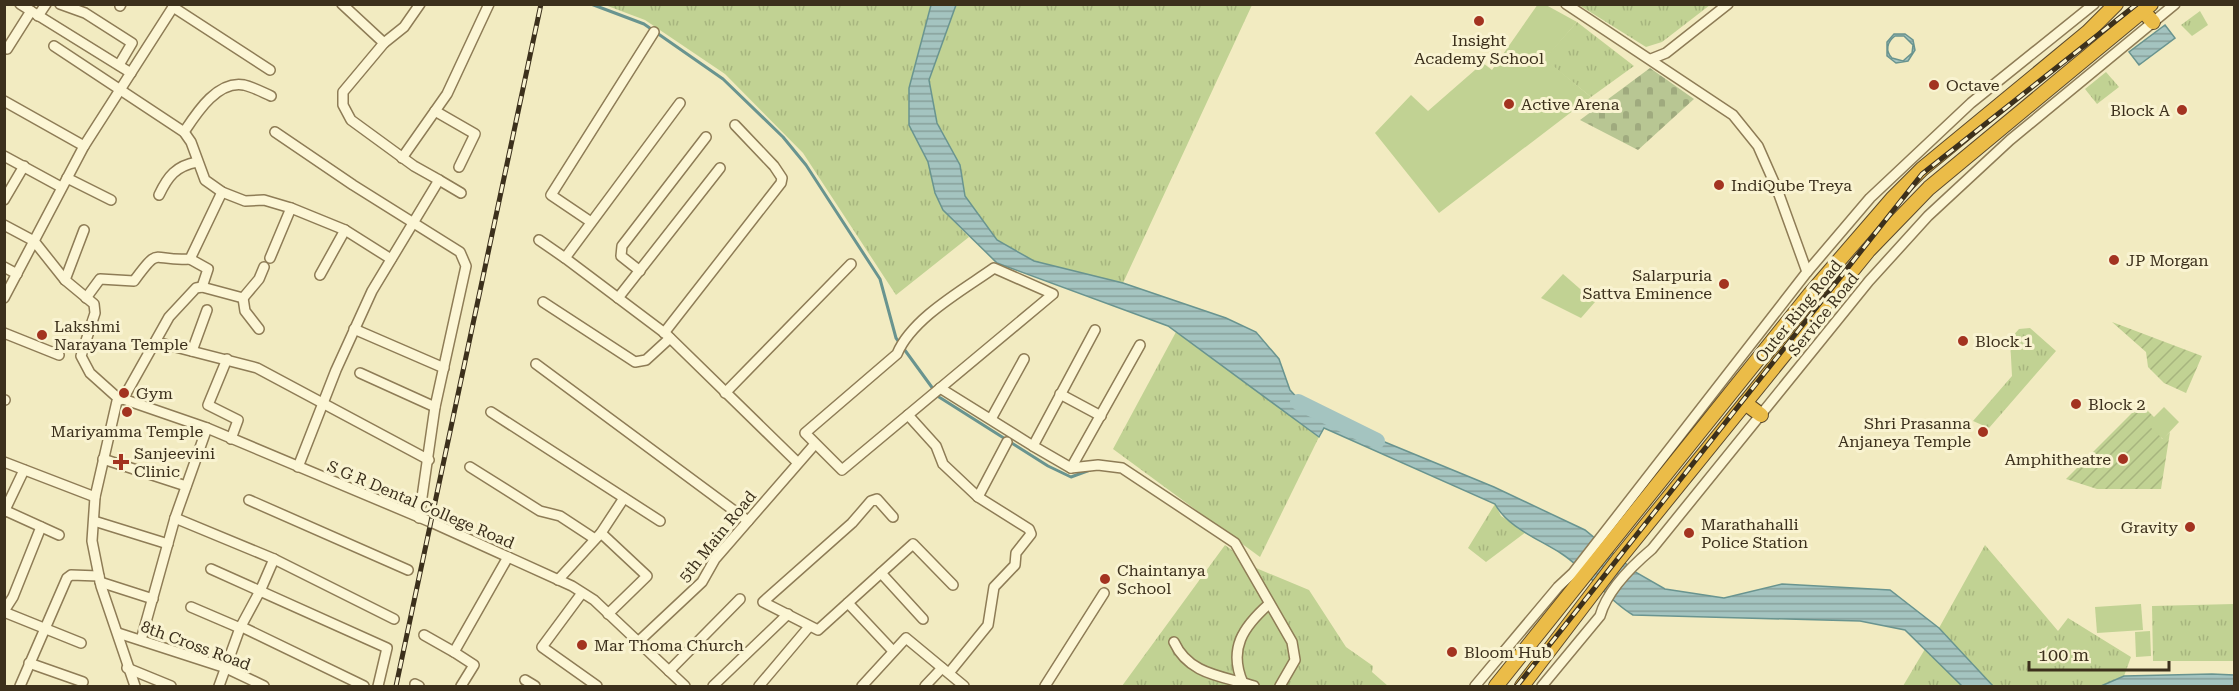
<svg xmlns="http://www.w3.org/2000/svg" width="2239" height="691" font-family="'Roboto Serif',serif">
<style>
.grass{fill:url(#grass-tufts)}
.cemetery{fill:url(#cemetery-stones)}
.garden{fill:url(#garden-furrows)}
.pitch{fill:#c1d293}
.water{fill:url(#water-rules);stroke:#69948f;stroke-width:1.5;fill-rule:evenodd}
.lines{fill:none;stroke-linecap:round;stroke-linejoin:round}
.stream{stroke:#69948f;stroke-width:3}
.river{stroke:#a4c4c0;stroke-width:16}
.minor-casing{stroke:#8e7c56;stroke-width:12}
.highway-casing{stroke:#5b492b;stroke-width:16}
.minor{stroke:#fcf6d5;stroke-width:9}
.highway{stroke:#ebbc48;stroke-width:14}
.rail-casing{stroke:#3c301c;stroke-width:5}
.rail{stroke:#f9f3d1;stroke-width:3;stroke-dasharray:9;stroke-linecap:butt}
.poi-dot{fill:#a33320;stroke:#f9f3d1;stroke-width:2}
.labels{text-anchor:middle;stroke-width:6;stroke-linejoin:round;paint-order:stroke}
.poi-label{font-size:16px;fill:#3c301c;stroke:#f9f3d1;text-anchor:start}
.street-label{font-size:16px;fill:#3c301c;stroke:#f9f3d1}
</style>
<defs>
<pattern id="grass-tufts" width="24" height="20" patternUnits="userSpaceOnUse" patternTransform="scale(1.5)"><rect width="24" height="20" fill="#c1d293"/><path d="M3 7l-1-3M5 7V3M7 7l1-3M15 17l-1-3M17 17v-4M19 17l1-3" fill="none" stroke="#a7b57e"/></pattern>
<pattern id="cemetery-stones" width="16" height="16" patternUnits="userSpaceOnUse" patternTransform="scale(1.5)"><rect width="16" height="16" fill="#b8c693"/><path d="M2 7V4a2 2 0 0 1 4 0v3zM10 15v-3a2 2 0 0 1 4 0v3z" fill="#9faa7e"/></pattern>
<pattern id="garden-furrows" width="10" height="10" patternUnits="userSpaceOnUse" patternTransform="scale(1.5)"><rect width="10" height="10" fill="#c1d293"/><path d="M-1 1l2-2M0 10L10 0M9 11l2-2" fill="none" stroke="#a7b57e"/></pattern>
<pattern id="water-rules" width="6" height="5" patternUnits="userSpaceOnUse" patternTransform="scale(1.5)"><rect width="6" height="5" fill="#a4c4c0"/><path d="M0 2.5h6" fill="none" stroke="#87a09b"/></pattern>
</defs>
<rect width="100%" height="100%" fill="#f2ebc1"/>
<g class="grass">
<path d="M 605,5 L 931,5 L 909,88 L 909,125 L 928,162 L 935,193 L 943,210 L 969,237 L 896,295 L 803,153 L 725,74 L 645,20 Z"/>
<path d="M 956,5 L 1252,5 L 1123,283 L 1034,261 L 997,240 L 965,196 L 960,165 L 937,123 L 929,80 Z"/>
<path d="M 1579,5 L 1710,4 L 1710,5 L 1662,42 L 1646,47 Z"/>
<path d="M 2200,11 L 2208,25 L 2192,36 L 2181,25 Z"/>
<path d="M 1577,22 L 1634,66 L 1591,97 L 1544,59 Z"/>
<path d="M 2106,72 L 2119,87 L 2097,104 L 2085,89 Z"/>
<path d="M 2030,328 L 2056,351 L 1989,428 L 1973,421 L 2012,376 L 2010,339 L 2019,329 Z"/>
<path d="M 1176,332 L 1319,437 L 1260,557 L 1113,449 Z"/>
<path d="M 1495,504 L 1501,516 L 1526,532 L 1486,562 L 1468,548 Z"/>
<path d="M 1225,545 L 1256,568 L 1309,590 L 1346,647 L 1373,666 L 1372,672 L 1388,686 L 1122,686 Z"/>
<path d="M 1985,545 L 2058,631 L 2068,618 L 2131,657 L 2124,676 L 2101,686 L 1993,686 L 1939,628 Z"/>
<path d="M 2234,604 L 2234,661 L 2153,661 L 2152,606 Z"/>
<path d="M 1925,649 L 1962,686 L 1903,686 Z"/>
</g>
<path class="cemetery" d="M 1650,68 L 1694,99 L 1638,150 L 1580,120 Z"/>
<g class="garden">
<path d="M 2112,322 L 2202,356 L 2186,393 L 2164,383 L 2148,367 L 2146,352 Z"/>
<path d="M 2141,404 L 2154,417 L 2162,439 L 2170,432 L 2161,489 L 2097,489 L 2066,479 Z"/>
</g>
<g class="pitch">
<path d="M 1538,4 L 1546,5 L 1577,22 L 1545,59 L 1591,97 L 1439,213 L 1375,133 L 1411,95 L 1428,111 L 1483,63 L 1492,70 Z"/>
<path d="M 1563,274 L 1595,302 L 1581,318 L 1541,298 Z"/>
<path d="M 2164,407 L 2179,422 L 2163,439 L 2147,424 Z"/>
<path d="M 2141,604 L 2143,630 L 2097,633 L 2095,607 Z"/>
<path d="M 2150,631 L 2151,656 L 2136,657 L 2135,632 Z"/>
</g>
<g class="water">
<path d="M 931,5 L 956,5 L 929,80 L 937,123 L 960,165 L 965,196 L 997,240 L 1034,261 L 1123,283 L 1226,318 L 1256,332 L 1279,359 L 1290,390 L 1302,403 L 1341,424 L 1494,487 L 1585,530 L 1637,573 L 1665,589 L 1724,598 L 1782,584 L 1890,590 L 1939,628 L 1993,686 L 1962,686 L 1905,630 L 1860,621 L 1633,615 C 1606,599 1588,571 1562,554 C 1539,539 1508,528 1495,504 L 1324,428 L 1319,437 L 1168,326 L 997,263 L 943,210 L 935,193 L 928,162 L 909,125 L 909,88 Z"/>
<path d="M 2165,25 L 2175,38 L 2139,65 L 2129,52 Z"/>
<path d="M 1894,34 L 1905,34 L 1913,40 L 1915,50 L 1908,61 L 1896,63 L 1887,56 L 1887,42 ZM 1895,36 L 1904,36 L 1913,45 L 1912,53 L 1903,61 L 1892,58 C 1885,51 1887,42 1895,36 Z"/>
<path d="M 2212,674 L 2234,675 L 2234,686 L 2101,686 L 2124,676 Z"/>
</g>
<g class="lines">
<path class="stream" d="M 591,4 L 644,24 L 723,79 L 783,137 L 806,165 L 880,279 L 896,338 L 939,397 L 1048,466 L 1071,477 L 1090,470"/>
<path class="river" d="M 1298,402 L 1377,441"/>
<defs>
<g id="minor">
<path d="M 60,4 L 85,13 L 132,43 L 119,65"/>
<path d="M 1566,4 L 1733,115 L 1758,146 L 1777,189 L 1807,272"/>
<path d="M 120,6 L 121,4"/>
<path d="M 173,7 L 270,70"/>
<path d="M 31,11 L 131,73"/>
<path d="M 38,16 L 46,4"/>
<path d="M 384,43 L 404,27 L 420,4"/>
<path d="M 54,46 L 184,132 L 191,142 L 205,180 L 222,192 L 245,201 L 264,200 L 291,208"/>
<path d="M 7,49 L 31,11 L 20,4"/>
<path d="M 1651,59 L 1666,53 L 1728,4"/>
<path d="M 4,101 L 84,146"/>
<path d="M 680,103 L 565,258 L 666,334 L 797,462"/>
<path d="M 435,111 L 475,134 L 459,167"/>
<path d="M 184,132 C 196,114 217,80 244,85 C 253,87 262,92 271,96"/>
<path d="M 275,132 L 353,185 L 460,252 L 466,266 L 435,407 L 419,518"/>
<path d="M 4,156 L 61,187"/>
<path d="M 402,158 L 447,94 L 489,4"/>
<path d="M 67,178 L 111,200"/>
<path d="M 439,180 L 461,193"/>
<path d="M 159,195 C 168,176 176,166 197,162"/>
<path d="M 4,200 L 24,166"/>
<path d="M 591,222 L 551,195 L 654,32"/>
<path d="M 4,225 L 34,241 L 65,280 L 94,304 L 95,313 L 81,356 L 90,373 L 119,399"/>
<path d="M 539,240 L 565,258"/>
<path d="M 270,258 L 291,208 L 345,230 L 391,259"/>
<path d="M 190,259 L 208,269 L 202,287"/>
<path d="M 4,267 L 17,274"/>
<path d="M 994,268 L 1053,294 L 842,470 L 805,433 L 897,354 C 912,318 963,290 994,268 Z"/>
<path d="M 640,271 L 621,256 L 622,246 L 706,137"/>
<path d="M 320,275 L 345,230"/>
<path d="M 65,280 L 84,230"/>
<path d="M 4,298 L 84,146 L 175,4"/>
<path d="M 86,298 L 100,279 L 134,281 C 161,244 151,262 190,259 L 222,192"/>
<path d="M 243,298 L 245,311 L 259,329"/>
<path d="M 618,298 L 720,168"/>
<path d="M 543,302 L 635,362 L 646,360 L 670,338"/>
<path d="M 354,329 L 444,368"/>
<path d="M 4,333 L 59,355"/>
<path d="M 664,333 L 781,183 L 782,178 L 774,166 L 735,125"/>
<path d="M 156,342 L 257,368 L 429,460"/>
<path d="M 192,351 L 207,310"/>
<path d="M 227,359 L 208,405 L 238,420 L 231,439"/>
<path d="M 536,364 L 748,521"/>
<path d="M 360,373 L 435,407"/>
<path d="M 940,388 L 1033,446 L 1095,330"/>
<path d="M 725,393 L 851,264"/>
<path d="M 1060,394 L 1101,416"/>
<path d="M 123,399 L 169,317 L 196,288 L 202,287 L 243,298 L 259,279 L 264,267"/>
<path d="M 4,400 L 5,400"/>
<path d="M 491,412 L 660,521"/>
<path d="M 908,415 L 936,446 L 943,464 L 978,497"/>
<path d="M 991,419 L 1024,359"/>
<path d="M 1033,446 L 1071,468 L 1140,345"/>
<path d="M 103,459 L 186,486"/>
<path d="M 4,462 L 95,497"/>
<path d="M 298,467 L 336,370 L 372,291 L 439,180 L 414,166 L 351,120 L 343,105 L 343,92 L 384,43 L 342,4"/>
<path d="M 470,467 L 540,511 L 560,516 L 595,539"/>
<path d="M 1071,468 L 1098,465 L 1122,468 L 1235,543 L 1292,642 L 1295,660 L 1280,686"/>
<path d="M 249,500 L 408,570"/>
<path d="M 4,510 L 59,535"/>
<path d="M 4,512 L 24,470"/>
<path d="M 893,517 L 877,499 L 871,501 L 852,523 L 763,602 L 818,630 L 913,544 L 953,585"/>
<path d="M 175,518 L 274,559 L 394,619"/>
<path d="M 94,521 L 168,544"/>
<path d="M 601,533 L 647,576 L 608,614"/>
<path d="M 211,569 L 387,648 L 378,686"/>
<path d="M 881,573 L 923,619"/>
<path d="M 558,580 L 601,533 L 624,498"/>
<path d="M 100,582 L 153,599"/>
<path d="M 582,593 L 542,647 L 597,686"/>
<path d="M 848,603 L 893,651"/>
<path d="M 191,607 L 240,628"/>
<path d="M 4,611 L 13,597 L 41,527"/>
<path d="M 4,612 L 81,643"/>
<path d="M 242,627 L 364,686"/>
<path d="M 118,633 L 226,668 L 264,686"/>
<path d="M 424,635 L 454,652"/>
<path d="M 141,640 L 175,518 L 207,428"/>
<path d="M 638,642 L 702,582 L 715,559 L 815,444"/>
<path d="M 1174,642 C 1189,675 1223,676 1254,686"/>
<path d="M 29,663 L 83,682"/>
<path d="M 127,668 L 171,686"/>
<path d="M 669,671 L 740,599"/>
<path d="M 949,673 L 988,625 L 994,587 L 1015,565 L 1016,553 L 1031,534 L 1029,529 L 978,497 L 1007,442"/>
<path d="M 525,680 L 535,686"/>
<path d="M 1243,683 C 1228,649 1243,627 1269,604"/>
<path d="M 415,684 L 419,686"/>
<path d="M 20,686 L 67,578 L 71,575 L 99,576"/>
<path d="M 135,686 L 101,586 L 92,541 L 95,497 L 117,401 L 123,399 L 207,428 L 433,523 L 572,586 L 594,600 L 685,686"/>
<path d="M 219,686 L 240,628 L 261,589 L 274,559"/>
<path d="M 461,686 L 474,665 L 454,652 L 508,557"/>
<path d="M 713,686 L 788,614"/>
<path d="M 759,686 L 808,628"/>
<path d="M 862,686 L 906,638 L 964,686"/>
<path d="M 925,686 L 942,668"/>
<path d="M 1045,686 L 1104,593"/>
<path d="M 1475,686 L 1558,587 L 1573,573 L 1807,272 L 1870,198 L 1971,103 L 2094,4"/>
<path d="M 1542,686 L 1600,616 C 1607,591 1633,565 1652,549 L 1869,281 L 1928,216 L 2010,140 L 2175,4"/>
</g>
<g id="highway">
<path d="M 2142,10 L 2153,22"/>
<path d="M 1745,403 L 1761,415"/>
<path d="M 1496,686 L 1810,294 L 1892,199 L 1922,169 L 2088,32 L 2116,4"/>
<path d="M 1522,686 L 1618,560 L 1868,251 L 1929,188 L 2151,4"/>
</g>
</defs>
<use href="#minor" class="minor-casing"/>
<use href="#highway" class="highway-casing"/>
<use href="#minor" class="minor"/>
<use href="#highway" class="highway"/>
<defs>
<g id="rail">
<path d="M 396,686 L 541,4"/>
<path d="M 1517,686 L 1922,174 L 2137,4"/>
</g>
</defs>
<use href="#rail" class="rail-casing"/>
<use href="#rail" class="rail"/>
</g>
<g class="poi-dot">
<circle cx="1479" cy="21" r="6"/>
<circle cx="1934" cy="85" r="6"/>
<circle cx="1509" cy="104" r="6"/>
<circle cx="2182" cy="110" r="6"/>
<circle cx="1719" cy="185" r="6"/>
<circle cx="2114" cy="260" r="6"/>
<circle cx="1724" cy="284" r="6"/>
<circle cx="42" cy="335" r="6"/>
<circle cx="1963" cy="341" r="6"/>
<circle cx="124" cy="393" r="6"/>
<circle cx="2076" cy="404" r="6"/>
<circle cx="127" cy="412" r="6"/>
<circle cx="1983" cy="432" r="6"/>
<circle cx="2123" cy="459" r="6"/>
<path d="M118 453h6v6h6v6h-6v6h-6v-6h-6v-6h6z"/>
<circle cx="2190" cy="527" r="6"/>
<circle cx="1689" cy="533" r="6"/>
<circle cx="1105" cy="579" r="6"/>
<circle cx="582" cy="645" r="6"/>
<circle cx="1452" cy="652" r="6"/>
</g>
<g class="labels">
<g class="poi-label">
<text x="1479" y="46" text-anchor="middle">Insight<tspan x="1479" dy="18">Academy School</tspan></text>
<text x="1946" y="91">Octave</text>
<text x="1521" y="110">Active Arena</text>
<text x="2170" y="116" text-anchor="end">Block A</text>
<text x="1731" y="191">IndiQube Treya</text>
<text x="2126" y="266">JP Morgan</text>
<text x="1712" y="281" text-anchor="end">Salarpuria<tspan x="1712" dy="18">Sattva Eminence</tspan></text>
<text x="54" y="332">Lakshmi<tspan x="54" dy="18">Narayana Temple</tspan></text>
<text x="1975" y="347">Block 1</text>
<text x="136" y="399">Gym</text>
<text x="2088" y="410">Block 2</text>
<text x="1971" y="429" text-anchor="end">Shri Prasanna<tspan x="1971" dy="18">Anjaneya Temple</tspan></text>
<text x="127" y="437" text-anchor="middle">Mariyamma Temple</text>
<text x="134" y="459">Sanjeevini<tspan x="134" dy="18">Clinic</tspan></text>
<text x="2111" y="465" text-anchor="end">Amphitheatre</text>
<text x="1701" y="530">Marathahalli<tspan x="1701" dy="18">Police Station</tspan></text>
<text x="2178" y="533" text-anchor="end">Gravity</text>
<text x="1117" y="576">Chaintanya<tspan x="1117" dy="18">School</tspan></text>
<text x="594" y="651">Mar Thoma Church</text>
<text x="1464" y="658">Bloom Hub</text>
</g>
<g class="street-label">
<text transform="translate(1798 311) rotate(-51)" y="6">Outer Ring Road</text>
<text transform="translate(1823 314) rotate(-51)" y="6">Service Road</text>
<text transform="translate(421 504) rotate(23)" y="6">S G R Dental College Road</text>
<text transform="translate(717 536) rotate(-51)" y="6">5th Main Road</text>
<text transform="translate(196 645) rotate(20)" y="6">8th Cross Road</text>
</g>
</g>
<rect width="2239" height="691" fill="none" stroke="#3c301c" stroke-width="12"/>
<path d="M2029 661v9h140v-9" fill="none" stroke="#3c301c" stroke-width="3"/>
<text x="2038" y="661" font-size="18" fill="#3c301c" stroke="#f9f3d1" stroke-width="4.5" paint-order="stroke">100 m</text>
</svg>
